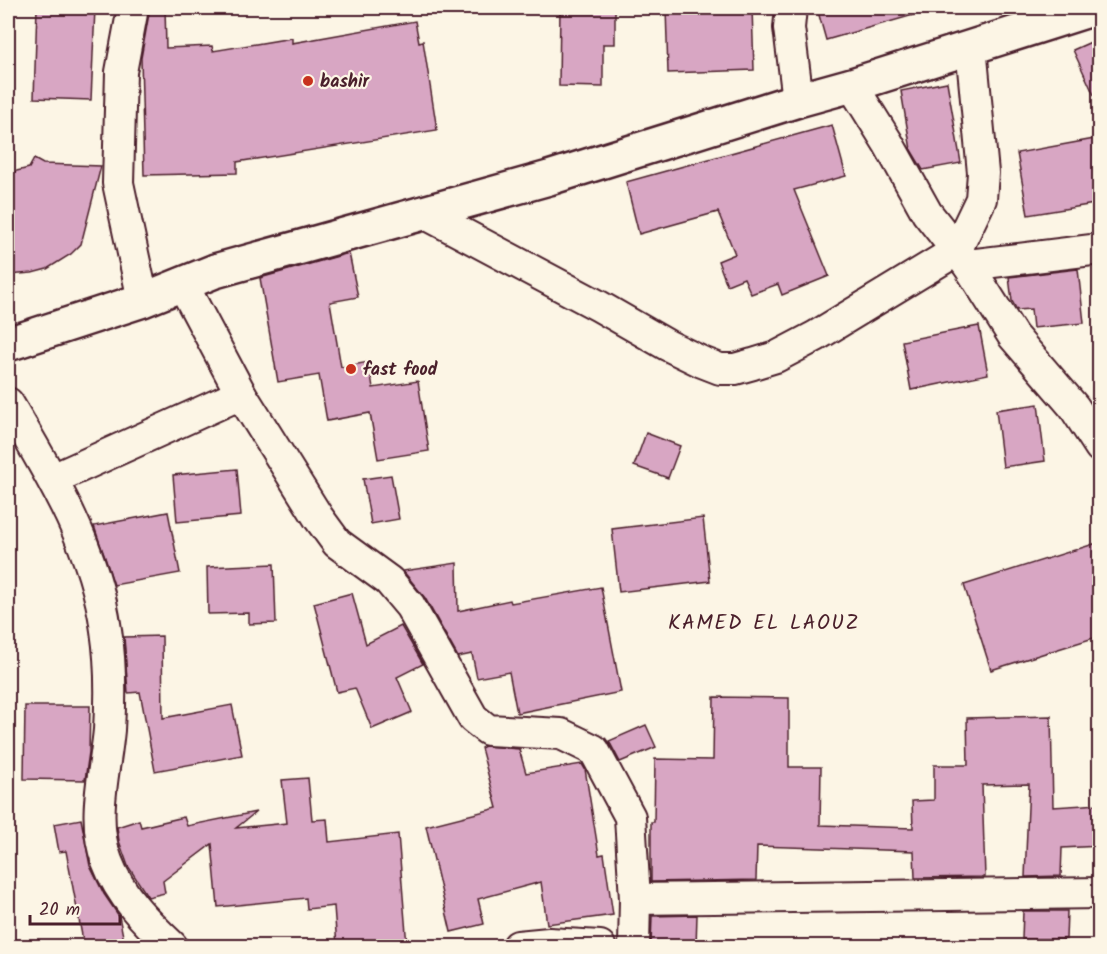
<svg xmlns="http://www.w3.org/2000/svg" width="1107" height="954" font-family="Kalam,sans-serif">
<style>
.building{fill:#d8a6c3;stroke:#4a1f2b;stroke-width:1.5}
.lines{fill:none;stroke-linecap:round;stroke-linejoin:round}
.minor-casing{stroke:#4a1f2b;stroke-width:34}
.secondary-casing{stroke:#4a1f2b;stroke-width:38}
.minor{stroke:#fcf5e5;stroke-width:30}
.secondary{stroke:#fcf5e5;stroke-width:33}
.poi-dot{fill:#c8321e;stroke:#fcf5e5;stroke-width:2}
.labels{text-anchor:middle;stroke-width:4.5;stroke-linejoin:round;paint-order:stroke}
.poi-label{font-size:18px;font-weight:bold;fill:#4a1f2b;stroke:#fcf5e5;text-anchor:start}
.quarter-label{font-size:21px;letter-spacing:1.5px;fill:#4a1f2b;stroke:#fcf5e5}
</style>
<rect width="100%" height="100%" fill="#fcf5e5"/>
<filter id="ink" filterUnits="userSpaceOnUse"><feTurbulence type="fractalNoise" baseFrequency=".0167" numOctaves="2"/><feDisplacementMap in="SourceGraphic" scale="12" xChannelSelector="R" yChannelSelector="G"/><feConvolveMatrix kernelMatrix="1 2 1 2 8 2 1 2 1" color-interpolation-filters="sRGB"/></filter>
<g filter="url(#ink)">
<g class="building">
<path d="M 37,8 L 95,8 L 91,100 L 34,98 Z"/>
<path d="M 150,8 L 165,8 L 166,48 L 212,46 L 213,51 L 292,38 L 292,43 L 415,21 L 419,42 L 423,41 L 437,130 L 237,162 L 237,173 L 144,175 L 141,58 Z"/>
<path d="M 560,8 L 615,8 L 615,44 L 603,44 L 603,87 L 559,86 Z"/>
<path d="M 666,8 L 752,8 L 754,70 L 668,73 Z"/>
<path d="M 817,8 L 916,8 L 917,14 L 826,40 Z"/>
<path d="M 1100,38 L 1100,108 L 1073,50 Z"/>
<path d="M 947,82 L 961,163 L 923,170 L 911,150 L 901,91 Z"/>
<path d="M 832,125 L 846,176 L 794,190 L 829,276 L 782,295 L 778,284 L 751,294 L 744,278 L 727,285 L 718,261 L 735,254 L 718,212 L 639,234 L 626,182 Z"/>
<path d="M 1100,138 L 1100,203 L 1028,215 L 1017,153 Z"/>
<path d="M 34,159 L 43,164 L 101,166 L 81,244 L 71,254 L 47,269 L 32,273 L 8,275 L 8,173 L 29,168 Z"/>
<path d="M 349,253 L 358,297 L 330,302 L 341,367 L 369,362 L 373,388 L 418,381 L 429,451 L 378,459 L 370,413 L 327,421 L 319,375 L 278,382 L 260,278 Z"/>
<path d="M 1078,269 L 1084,323 L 1033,328 L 1031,309 L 1017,310 L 1012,301 L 1009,277 Z"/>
<path d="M 979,326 L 988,374 L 911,390 L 902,341 Z"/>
<path d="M 1038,404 L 1045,461 L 1003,467 L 996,410 Z"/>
<path d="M 646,433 L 680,446 L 668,478 L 634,466 Z"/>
<path d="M 237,469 L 241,516 L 177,522 L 173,475 Z"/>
<path d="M 391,475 L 399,519 L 371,524 L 363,479 Z"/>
<path d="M 168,512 L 180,573 L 114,585 L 94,526 Z"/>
<path d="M 703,518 L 710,581 L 619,592 L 612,529 Z"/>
<path d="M 1100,542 L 1100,636 L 991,670 L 964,585 Z"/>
<path d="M 457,563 L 458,611 L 510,600 L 511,603 L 601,587 L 621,692 L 517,713 L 509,672 L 477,678 L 472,654 L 458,657 L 425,598 L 403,571 Z"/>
<path d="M 274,564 L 276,623 L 249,624 L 249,613 L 208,614 L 207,567 Z"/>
<path d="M 352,593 L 366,644 L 401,626 L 423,664 L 397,677 L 412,712 L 372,729 L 355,688 L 337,692 L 314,603 Z"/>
<path d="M 162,636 L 163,718 L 232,705 L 242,755 L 155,771 L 140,692 L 128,693 L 124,637 Z"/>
<path d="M 714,697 L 789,698 L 789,767 L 821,767 L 820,825 L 913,828 L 912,801 L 934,800 L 934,765 L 968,765 L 967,718 L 1051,716 L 1053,807 L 1100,804 L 1100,846 L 1062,848 L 1061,876 L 1025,877 L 1029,784 L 982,785 L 985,877 L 915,878 L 914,851 L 757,846 L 756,880 L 651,882 L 651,822 L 654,822 L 655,759 L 713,760 Z"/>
<path d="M 25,706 L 90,706 L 89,752 L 85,780 L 24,779 Z"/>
<path d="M 646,725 L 656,747 L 620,762 L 609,741 Z"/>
<path d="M 485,746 L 519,749 L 526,773 L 582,764 L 585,769 L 599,855 L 604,854 L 613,915 L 547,924 L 541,882 L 478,899 L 484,924 L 451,932 L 426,826 L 497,808 L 481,748 Z"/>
<path d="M 308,778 L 312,820 L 327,819 L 329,842 L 398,834 L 407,946 L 337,946 L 334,906 L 307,909 L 306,898 L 218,907 L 212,844 L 163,881 L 165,893 L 148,897 L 128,866 L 119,841 L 117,827 L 139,820 L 141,827 L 184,817 L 187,826 L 256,812 L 236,828 L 287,823 L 282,780 Z"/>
<path d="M 81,819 L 90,866 L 104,894 L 119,916 L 125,946 L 84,946 L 66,851 L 59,852 L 54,824 Z"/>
<path d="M 1023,911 L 1067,911 L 1066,939 L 1022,939 Z"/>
<path d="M 697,915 L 696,946 L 651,946 L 652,916 Z"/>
</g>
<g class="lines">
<defs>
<g id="minor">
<path d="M 133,8 L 121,72 L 118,183 L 143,300"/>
<path d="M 791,8 L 789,28 L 798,100"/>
<path d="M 852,85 L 888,143 L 927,213 L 968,265 L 1013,336 L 1074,407 L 1100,447"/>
<path d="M 424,213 L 599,306 L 667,345 L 702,362 L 720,369 L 735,369 L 753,364 L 776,357 L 816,336 L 956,251 L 981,199 L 983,173 L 971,47"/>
<path d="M 968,265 L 1100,249"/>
<path d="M 182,283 L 241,394 L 318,517 L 337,543 L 389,581 L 410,606 L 473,718 L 488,730 L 561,734 L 594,750 L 630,817 L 635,899 L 634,946"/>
<path d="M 8,403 C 50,474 95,547 106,630 C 111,663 111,697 109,730 C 105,773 91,819 107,861 C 120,896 146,922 172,946"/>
<path d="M 53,479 L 241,394"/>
<path d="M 635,899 L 1100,893"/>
<path d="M 518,946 L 549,943 L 600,946"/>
</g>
<path id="secondary" d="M 8,344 L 143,300 L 215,271 L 549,178 L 798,100 L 852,85 L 1095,8"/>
</defs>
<use href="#minor" class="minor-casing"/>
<use href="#secondary" class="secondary-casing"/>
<use href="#minor" class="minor"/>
<use href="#secondary" class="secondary"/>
</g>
</g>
<g class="poi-dot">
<circle cx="308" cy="81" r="6"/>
<circle cx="351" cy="369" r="6"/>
</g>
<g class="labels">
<g class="poi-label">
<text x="320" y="87">bashir</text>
<text x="363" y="375">fast food</text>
</g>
<g class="quarter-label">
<text x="764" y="629">KAMED EL LAOUZ</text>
</g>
</g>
<rect width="1107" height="954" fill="none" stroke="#fcf5e5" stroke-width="30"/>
<rect x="15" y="15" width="1077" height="924" fill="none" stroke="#4a1f2b" stroke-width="2" filter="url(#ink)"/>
<path d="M30 915v9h90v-9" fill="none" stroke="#4a1f2b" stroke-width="3"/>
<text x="39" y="915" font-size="18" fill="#4a1f2b" stroke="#fcf5e5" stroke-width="4.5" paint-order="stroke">20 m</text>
</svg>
